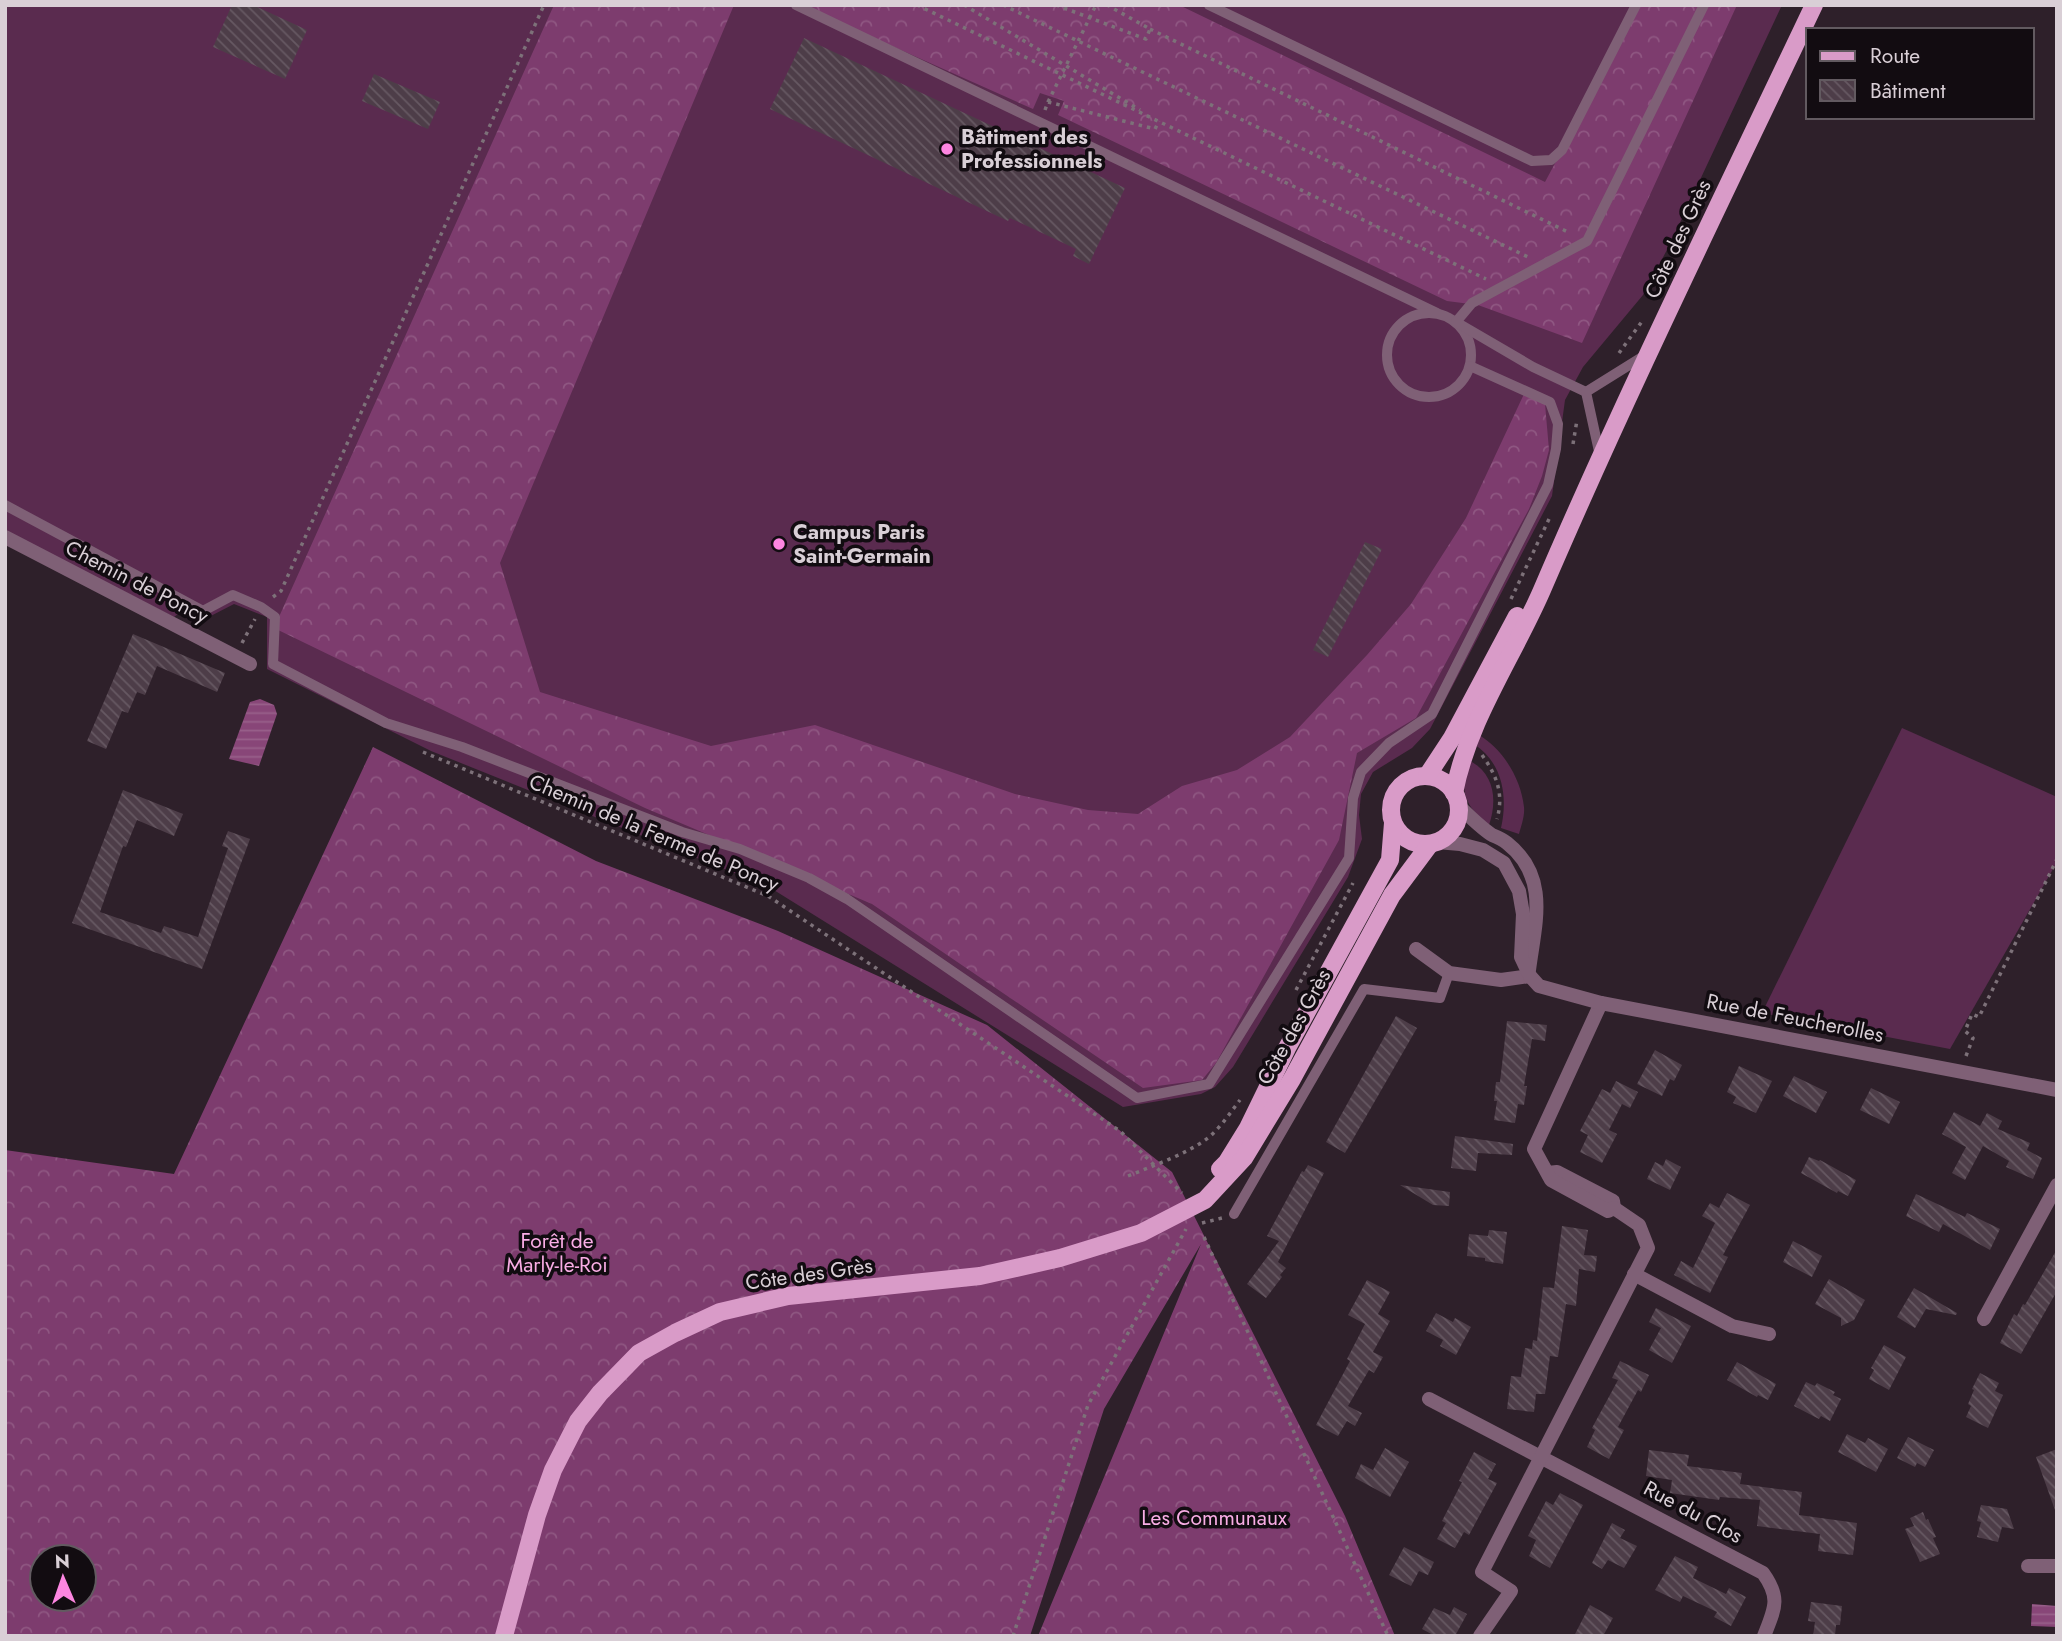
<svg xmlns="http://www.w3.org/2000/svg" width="2062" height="1641" font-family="Jost,sans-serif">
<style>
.grass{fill:#5a2b4f}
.forest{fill:url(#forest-crowns);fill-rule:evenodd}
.water{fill:url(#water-rules)}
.building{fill:url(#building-back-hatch)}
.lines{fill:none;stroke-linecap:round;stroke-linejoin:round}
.path{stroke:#7d7179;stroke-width:3.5;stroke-dasharray:3.5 5;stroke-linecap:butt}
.service{stroke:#7f6076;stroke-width:10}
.minor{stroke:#7f6076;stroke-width:14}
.tertiary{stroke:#7f6076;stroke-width:14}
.primary{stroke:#d99bc8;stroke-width:18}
.poi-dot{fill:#fd86e1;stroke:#120c11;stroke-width:2.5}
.labels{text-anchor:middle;stroke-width:7;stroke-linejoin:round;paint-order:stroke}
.poi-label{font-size:21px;font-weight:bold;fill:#d9cfd6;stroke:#120c11;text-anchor:start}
.street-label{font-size:21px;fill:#d9cfd6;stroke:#120c11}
.park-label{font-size:21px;fill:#f9ade5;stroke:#120c11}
</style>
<defs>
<pattern id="forest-crowns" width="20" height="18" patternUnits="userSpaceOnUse" patternTransform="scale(1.75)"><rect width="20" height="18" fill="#7d3c6e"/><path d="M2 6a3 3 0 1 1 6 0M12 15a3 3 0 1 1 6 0" fill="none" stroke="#8f5782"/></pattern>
<pattern id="water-rules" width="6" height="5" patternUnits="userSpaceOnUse" patternTransform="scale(1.75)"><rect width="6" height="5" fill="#884678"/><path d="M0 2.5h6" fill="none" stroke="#98608a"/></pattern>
<pattern id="building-back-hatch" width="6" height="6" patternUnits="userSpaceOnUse" patternTransform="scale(1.75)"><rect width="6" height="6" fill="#4d3d48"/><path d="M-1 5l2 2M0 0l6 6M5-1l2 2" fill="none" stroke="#665862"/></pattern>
</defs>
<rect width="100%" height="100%" fill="#2e202a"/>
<g class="grass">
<path d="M 5,5 L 1782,5 L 1669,246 L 1643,295 L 1583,367 L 1565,400 L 1552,496 L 1430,729 L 1412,748 L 1373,772 L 1361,794 L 1359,815 L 1362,839 L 1348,877 L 1233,1067 L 1215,1087 L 1201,1094 L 1123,1107 L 769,887 L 431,751 L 267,669 L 267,617 L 234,604 L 201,621 L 181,612 L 174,617 L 5,531 Z"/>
<path d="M 1902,728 L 2057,797 L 2057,862 L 1950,1049 L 1762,1013 Z"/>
<path d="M 1479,735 C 1503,749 1521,779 1524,807 C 1525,816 1521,826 1519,834 L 1501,828 C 1508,797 1503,763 1474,744 Z"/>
<path d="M 1466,759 C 1494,771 1498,799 1489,825 C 1463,805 1461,791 1466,759 Z"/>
</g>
<g class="forest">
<path d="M 554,5 L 734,5 L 500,563 L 540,692 L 711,746 L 815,725 L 1015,794 L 1088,810 L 1138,814 L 1182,786 L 1237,770 L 1290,737 L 1367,655 L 1411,604 L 1466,518 L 1524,394 L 1545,404 L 1549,450 L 1542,476 L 1529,509 L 1416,718 L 1357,753 L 1339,840 L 1216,1063 L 1202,1080 L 1143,1088 L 872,904 L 645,808 L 274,628 Z"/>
<path d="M 800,5 L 1179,5 L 1545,182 L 1640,5 L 1737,5 L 1582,343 L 1478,305 L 1447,301 L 1058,115 L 1064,101 L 1040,93 L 1033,109 Z"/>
<path d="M 373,747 L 596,861 L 778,931 L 987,1025 L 1172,1172 L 1345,1516 L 1395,1636 L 1038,1636 L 1201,1244 L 1104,1409 L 1030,1636 L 5,1636 L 5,1150 L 174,1174 ZM 42,1557 L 84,1557 L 84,1599 L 42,1599 Z"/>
</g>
<g class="water">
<path d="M 260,699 L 274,705 L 277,714 L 259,766 L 229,759 L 250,702 Z"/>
<path d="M 2032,1604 L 2057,1606 L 2057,1627 L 2031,1626 Z"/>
</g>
<g class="building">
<path d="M 232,5 L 253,5 L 307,30 L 285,79 L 213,47 Z"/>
<path d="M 804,38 L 1125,188 L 1089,264 L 1073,256 L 1076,249 L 1010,218 L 1008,221 L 770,109 Z"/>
<path d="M 374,74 L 440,102 L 428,129 L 362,101 Z"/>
<path d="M 1365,542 L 1382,549 L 1328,657 L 1313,650 Z"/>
<path d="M 133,634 L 225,673 L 217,692 L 157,666 L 145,695 L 137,692 L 128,713 L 122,711 L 106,749 L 87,741 Z"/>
<path d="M 123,790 L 183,814 L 174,836 L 137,820 L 126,847 L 123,846 L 100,912 L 161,933 L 164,926 L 198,937 L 228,848 L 222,846 L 228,831 L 250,839 L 202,969 L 72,923 Z"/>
<path d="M 1396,1016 L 1417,1028 L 1345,1153 L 1326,1142 Z"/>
<path d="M 1507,1021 L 1547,1025 L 1545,1041 L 1532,1039 L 1524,1086 L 1527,1086 L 1524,1105 L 1518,1104 L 1515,1123 L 1494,1120 L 1497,1101 L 1494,1101 L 1496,1082 L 1500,1082 Z"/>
<path d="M 1655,1050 L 1682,1065 L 1674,1081 L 1670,1079 L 1662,1096 L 1637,1084 Z"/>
<path d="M 1739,1066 L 1772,1081 L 1756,1113 L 1733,1103 L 1736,1097 L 1727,1092 Z"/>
<path d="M 1794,1076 L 1827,1092 L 1816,1113 L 1783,1096 Z"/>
<path d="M 1616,1081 L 1638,1092 L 1630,1108 L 1622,1104 L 1609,1130 L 1617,1134 L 1602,1163 L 1580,1152 L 1588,1135 L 1580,1131 L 1602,1089 L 1610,1093 Z"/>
<path d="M 1871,1088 L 1900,1102 L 1889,1124 L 1860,1110 Z"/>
<path d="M 1954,1112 L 1980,1126 L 1987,1113 L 2002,1121 L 1998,1129 L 2030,1143 L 2027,1150 L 2042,1158 L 2033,1179 L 2006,1167 L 2009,1161 L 1983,1146 L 1965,1180 L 1952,1173 L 1966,1147 L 1942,1134 Z"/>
<path d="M 1455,1136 L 1513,1144 L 1512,1155 L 1478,1153 L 1476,1171 L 1451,1168 Z"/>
<path d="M 1809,1157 L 1819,1161 L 1820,1160 L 1856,1180 L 1848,1196 L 1838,1191 L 1837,1193 L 1801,1173 Z"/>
<path d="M 1666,1159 L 1681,1167 L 1670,1190 L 1647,1179 L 1655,1162 L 1663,1166 Z"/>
<path d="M 1308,1165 L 1324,1173 L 1278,1262 L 1286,1268 L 1280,1275 L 1282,1277 L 1266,1298 L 1247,1284 L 1279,1241 L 1267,1236 L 1302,1171 L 1304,1172 Z"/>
<path d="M 1400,1185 L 1450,1192 L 1449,1206 L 1433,1205 Z"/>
<path d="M 1727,1193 L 1750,1205 L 1723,1255 L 1728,1257 L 1710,1293 L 1674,1275 L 1681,1261 L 1693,1268 L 1715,1223 L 1702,1216 L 1710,1203 L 1719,1208 Z"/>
<path d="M 1916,1194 L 1965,1217 L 1967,1213 L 2000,1229 L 1990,1250 L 1943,1224 L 1939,1232 L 1906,1216 Z"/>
<path d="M 1562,1226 L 1588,1230 L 1584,1255 L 1597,1256 L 1595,1272 L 1579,1269 L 1576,1306 L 1566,1304 L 1558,1357 L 1550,1356 L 1545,1394 L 1536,1394 L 1534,1412 L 1507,1409 L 1511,1376 L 1521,1377 L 1525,1348 L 1532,1349 L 1533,1340 L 1537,1341 L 1543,1287 L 1554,1288 Z"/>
<path d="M 1489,1230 L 1507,1232 L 1503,1264 L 1485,1261 L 1485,1258 L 1467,1256 L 1469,1234 L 1488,1236 Z"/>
<path d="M 1793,1241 L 1822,1256 L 1812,1277 L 1783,1262 Z"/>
<path d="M 2057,1249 L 2057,1291 L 2021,1354 L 2000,1343 L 2014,1314 L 2017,1316 L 2023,1304 L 2025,1305 Z"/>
<path d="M 1829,1279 L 1865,1300 L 1854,1320 L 1841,1326 L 1841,1318 L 1815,1304 Z"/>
<path d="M 1367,1280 L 1390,1292 L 1378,1314 L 1390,1321 L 1373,1352 L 1383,1357 L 1374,1373 L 1369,1370 L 1348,1406 L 1362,1413 L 1355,1426 L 1347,1421 L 1338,1436 L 1316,1425 L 1350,1361 L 1347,1359 L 1365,1324 L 1348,1315 Z"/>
<path d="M 1914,1288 L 1957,1313 L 1956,1315 L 1926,1309 L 1915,1328 L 1897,1317 Z"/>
<path d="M 1656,1308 L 1691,1326 L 1672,1363 L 1649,1350 L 1661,1328 L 1649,1322 Z"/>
<path d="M 1436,1313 L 1453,1322 L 1455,1318 L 1471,1327 L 1456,1355 L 1440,1346 L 1443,1340 L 1426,1331 Z"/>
<path d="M 1884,1345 L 1906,1357 L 1889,1390 L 1869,1379 L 1874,1370 L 1871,1368 Z"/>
<path d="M 1620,1361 L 1649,1375 L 1641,1392 L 1638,1390 L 1618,1427 L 1624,1430 L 1609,1459 L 1587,1447 L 1595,1430 L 1592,1428 L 1618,1380 L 1612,1378 Z"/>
<path d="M 1737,1362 L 1776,1384 L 1768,1400 L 1758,1395 L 1757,1397 L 1727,1380 Z"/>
<path d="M 1980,1373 L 1999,1383 L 1995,1391 L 2003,1395 L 1988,1428 L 1966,1417 L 1971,1406 L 1968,1404 L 1974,1390 L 1972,1389 Z"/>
<path d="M 1806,1382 L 1815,1386 L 1817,1383 L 1835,1392 L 1833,1395 L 1841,1399 L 1830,1421 L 1821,1416 L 1819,1419 L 1794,1406 Z"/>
<path d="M 1847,1434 L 1865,1443 L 1868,1438 L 1888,1449 L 1876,1472 L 1838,1452 Z"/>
<path d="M 1908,1437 L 1934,1450 L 1925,1467 L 1917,1463 L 1915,1467 L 1897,1458 Z"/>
<path d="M 1385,1448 L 1409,1462 L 1390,1497 L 1355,1478 L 1361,1464 L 1373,1470 Z"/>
<path d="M 2057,1449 L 2057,1509 L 2055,1510 L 2036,1457 Z"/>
<path d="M 1649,1450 L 1689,1455 L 1687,1466 L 1742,1473 L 1740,1484 L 1802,1492 L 1799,1515 L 1857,1523 L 1853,1555 L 1818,1551 L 1820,1534 L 1757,1526 L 1760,1500 L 1720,1497 L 1719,1500 L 1670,1493 L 1672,1480 L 1646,1476 Z"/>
<path d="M 1474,1452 L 1496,1464 L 1488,1479 L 1497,1483 L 1469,1535 L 1464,1532 L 1455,1548 L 1437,1539 L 1446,1523 L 1442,1521 L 1462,1482 L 1459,1481 Z"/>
<path d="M 1560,1493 L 1583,1505 L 1550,1568 L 1529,1556 L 1536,1540 L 1528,1536 L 1546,1501 L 1553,1505 Z"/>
<path d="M 1981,1505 L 2007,1509 L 2014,1529 L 2002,1527 L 1998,1542 L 1977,1537 L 1981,1522 L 1977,1521 Z"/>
<path d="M 1923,1512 L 1926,1520 L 1928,1519 L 1936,1537 L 1933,1538 L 1940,1554 L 1920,1562 L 1905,1529 L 1914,1526 L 1910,1518 Z"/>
<path d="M 1612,1523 L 1625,1530 L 1620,1538 L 1637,1546 L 1624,1568 L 1608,1560 L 1602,1569 L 1592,1563 Z"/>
<path d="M 1404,1547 L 1434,1562 L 1428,1575 L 1419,1571 L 1411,1586 L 1389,1575 Z"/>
<path d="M 1675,1556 L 1698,1567 L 1693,1578 L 1726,1594 L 1729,1588 L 1746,1597 L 1731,1626 L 1714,1617 L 1717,1612 L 1683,1596 L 1680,1602 L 1655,1590 Z"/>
<path d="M 1811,1602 L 1842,1606 L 1840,1625 L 1836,1625 L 1835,1636 L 1813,1636 L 1815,1622 L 1808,1621 Z"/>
<path d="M 1590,1605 L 1613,1618 L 1603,1636 L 1574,1636 Z"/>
<path d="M 1454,1607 L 1467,1614 L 1455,1636 L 1435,1636 L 1422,1629 L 1434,1608 L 1450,1615 Z"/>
</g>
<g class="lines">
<g class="path">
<path d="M 917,5 L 1486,279"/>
<path d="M 964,5 L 1140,110"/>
<path d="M 1003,5 L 1528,257"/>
<path d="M 1056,5 L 1146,39 L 1150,29 L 1107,5"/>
<path d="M 1150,29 L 1570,233"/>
<path d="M 1048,102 L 1096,5"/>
<path d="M 1045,110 L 1048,102 L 1155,129 L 1159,121"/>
<path d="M 1619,353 L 1643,320"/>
<path d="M 1573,444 L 1577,420"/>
<path d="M 273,597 L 281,591 L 544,5"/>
<path d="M 1511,599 L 1550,517"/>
<path d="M 242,643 L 255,619"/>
<path d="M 423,752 L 768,896 L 1120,1131 L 1182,1193"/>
<path d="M 1482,755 C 1497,776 1504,794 1497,819"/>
<path d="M 1296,990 L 1353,883"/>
<path d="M 1966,1056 L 1973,1038 L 1965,1031 L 1972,1014 L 1979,1017 L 2057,859"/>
<path d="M 1128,1176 C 1152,1166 1187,1154 1208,1138 C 1221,1127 1230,1113 1240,1100"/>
<path d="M 1202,1223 L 1222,1218"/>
<path d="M 1204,1237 L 1388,1636"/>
<path d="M 1013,1636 L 1088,1405 L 1186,1229"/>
</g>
<g class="service">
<path d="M 796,5 L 1437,313"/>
<path d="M 1209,5 L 1532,161 L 1551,160 L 1562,150 L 1636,5"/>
<circle cx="1429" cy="355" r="42"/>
<path d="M 1586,392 L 1533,367 L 1456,322 L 1472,303 L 1587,241 L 1704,5"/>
<path d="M 1600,456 L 1586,392 L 1647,354"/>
<path d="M 5,505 L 203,611 L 233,595 L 261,607 L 275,617 L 273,664 L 386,723 L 462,747 L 682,832 L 740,849 L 809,878 L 847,899 L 1137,1098 L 1209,1084 L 1349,858 L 1353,798 L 1361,772 L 1389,743 L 1432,714 L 1548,485 L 1556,449 L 1558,424 L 1550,402 L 1470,366"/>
<path d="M 1234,1214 L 1364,989 L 1440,998 L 1449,973"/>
</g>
<g class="minor">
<path d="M 5,537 L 250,664"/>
<path d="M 1416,949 L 1449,973 L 1501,980 L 1530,976"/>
<path d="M 1548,1173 L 1557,1172 L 1613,1201 L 1614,1208"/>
<path d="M 1634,1274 L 1732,1326 L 1769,1334"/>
<path d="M 1984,1319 L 2057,1185"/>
<path d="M 1429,1399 L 1763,1573 C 1781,1598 1775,1608 1764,1636"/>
<path d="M 2028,1566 L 2057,1566"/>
<path d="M 1480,1636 L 1511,1591 L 1482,1572 L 1648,1248 L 1639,1225 L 1614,1208 L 1608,1211 L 1551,1180 L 1534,1149 L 1601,1003"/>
</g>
<g class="tertiary">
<path d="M 1459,806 C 1469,816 1480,827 1492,835 C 1497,837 1502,839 1507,843 C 1550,877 1535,923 1529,970"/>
<path d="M 1437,842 L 1460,844 L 1483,850 L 1504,863 L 1519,891 L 1523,914 L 1521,957 L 1530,976 L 1539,986 L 1601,1003 L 2057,1090"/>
</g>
<g class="primary">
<circle cx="1425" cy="810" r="34"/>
<path d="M 1427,776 L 1452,738 L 1517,616"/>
<path d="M 1454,793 C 1468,720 1513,657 1542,590 C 1627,392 1722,199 1814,5"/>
<path d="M 1220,1169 L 1227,1162 L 1248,1128 L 1287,1048 L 1390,860 L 1393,823"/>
<path d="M 504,1636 L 537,1515 L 553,1470 L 578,1421 L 600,1393 L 639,1353 L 675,1333 L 720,1312 L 788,1296 L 980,1276 L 1060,1258 L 1141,1233 L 1205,1200 L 1244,1158 L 1292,1079 L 1392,895 L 1430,844"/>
</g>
</g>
<g class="poi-dot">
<circle cx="947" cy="149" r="7"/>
<circle cx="779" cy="544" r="7"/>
</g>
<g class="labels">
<g class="poi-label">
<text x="961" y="144">Bâtiment des<tspan x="961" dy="24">Professionnels</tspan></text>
<text x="793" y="539">Campus Paris<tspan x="793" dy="24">Saint-Germain</tspan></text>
</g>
<g class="street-label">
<text transform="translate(1678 239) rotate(-65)" y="7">Côte des Grès</text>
<text transform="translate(137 582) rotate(27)" y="7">Chemin de Poncy</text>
<text transform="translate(654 833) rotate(23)" y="7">Chemin de la Ferme de Poncy</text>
<text transform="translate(1795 1018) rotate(11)" y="7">Rue de Feucherolles</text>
<text transform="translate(1294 1027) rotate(-61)" y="7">Côte des Grès</text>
<text transform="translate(809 1274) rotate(-8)" y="7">Côte des Grès</text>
<text transform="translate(1693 1512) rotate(28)" y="7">Rue du Clos</text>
</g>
<g class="park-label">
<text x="557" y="1248">Forêt de<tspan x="557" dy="24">Marly-le-Roi</tspan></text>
<text x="1214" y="1525">Les Communaux</text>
</g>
</g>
<rect width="2062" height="1641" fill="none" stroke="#d9cfd6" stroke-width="14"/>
<rect x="1806" y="28" width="228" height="91" fill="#120c11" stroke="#625a60" stroke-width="2"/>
<rect x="1820" y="51" width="35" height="10" fill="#d99bc8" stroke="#625a60" stroke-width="2"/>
<text x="1870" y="63" font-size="21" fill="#d9cfd6">Route</text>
<rect x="1820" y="80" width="35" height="21" fill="url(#building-back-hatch)" stroke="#625a60" stroke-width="2"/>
<text x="1870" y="98" font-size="21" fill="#d9cfd6">Bâtiment</text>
<g transform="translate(63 1578) rotate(358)"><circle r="33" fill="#120c11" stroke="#625a60" stroke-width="2"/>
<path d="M0-5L12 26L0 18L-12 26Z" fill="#fd86e1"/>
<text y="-10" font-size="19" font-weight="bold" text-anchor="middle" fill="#d9cfd6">N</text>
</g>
</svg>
